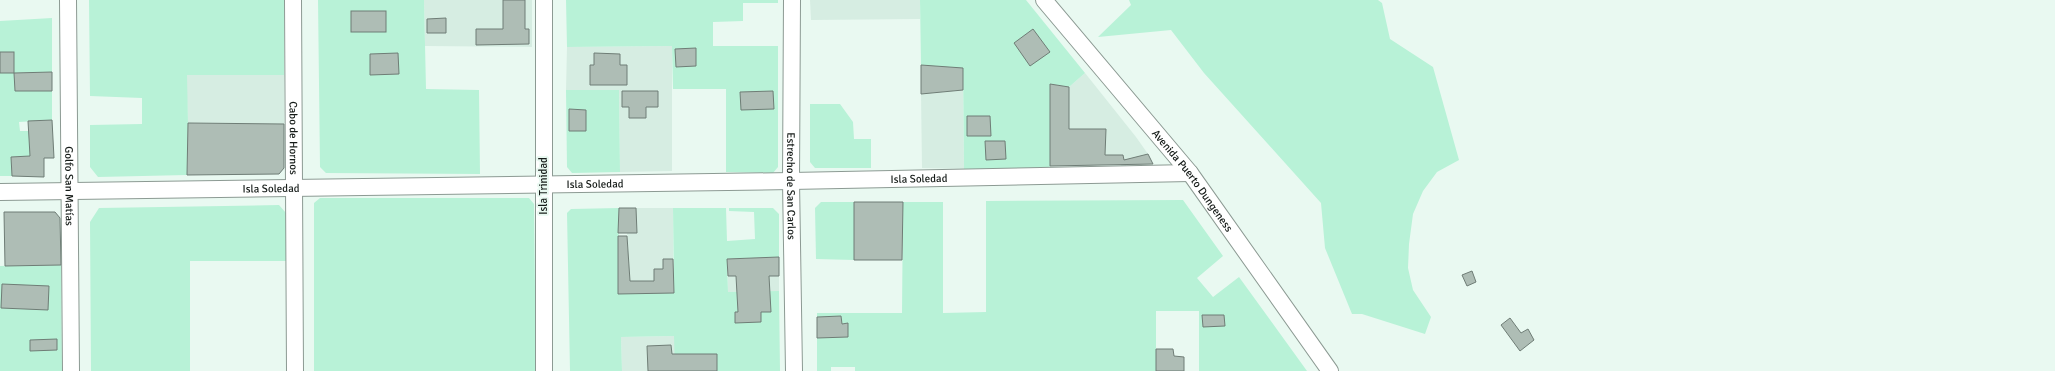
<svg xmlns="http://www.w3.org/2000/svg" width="2055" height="371" font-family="Signika,sans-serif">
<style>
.built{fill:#d6ede2}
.green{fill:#b8f2d7}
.building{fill:#aebdb5;stroke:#6f7d76}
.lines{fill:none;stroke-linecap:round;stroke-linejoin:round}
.minor-casing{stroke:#8c9a93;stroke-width:18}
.minor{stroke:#fff;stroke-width:16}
.labels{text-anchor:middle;stroke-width:4;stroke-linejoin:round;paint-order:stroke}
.street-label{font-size:11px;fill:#151b18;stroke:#e9f9f1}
</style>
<rect width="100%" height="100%" fill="#e9f9f1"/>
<g class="built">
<path d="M 424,0 L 532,0 L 532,47 L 425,46 Z"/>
<path d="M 810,0 L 920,0 L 920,19 L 811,20 Z"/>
<path d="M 672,46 L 672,171 L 620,172 L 619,90 L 566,90 L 567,47 Z"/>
<path d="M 1085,73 L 1136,137 L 1148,154 L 1130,159 L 1126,164 L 1126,168 L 1121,167 L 1121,162 L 1124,161 L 1123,155 L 1105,155 L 1106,129 L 1069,129 L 1069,87 Z"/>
<path d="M 186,75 L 284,75 L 284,124 L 188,123 Z"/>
<path d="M 963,90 L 964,169 L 922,168 L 921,94 Z"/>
<path d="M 636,208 L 673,208 L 673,259 L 663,259 L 663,269 L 654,270 L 655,293 L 647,293 L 630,281 L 627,233 Z"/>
<path d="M 728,276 L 779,276 L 779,291 L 728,292 Z"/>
<path d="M 675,336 L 675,371 L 622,371 L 621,337 Z"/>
</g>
<g class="green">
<path d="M 89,0 L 284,0 L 284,75 L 187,75 L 188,123 L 187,175 L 98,177 L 90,167 L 90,125 L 142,124 L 142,98 L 90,96 Z"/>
<path d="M 318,0 L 424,0 L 426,89 L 479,90 L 480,174 L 326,173 L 320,167 Z"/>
<path d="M 566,0 L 778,0 L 778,3 L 743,3 L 743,21 L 713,22 L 713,46 L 778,46 L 778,167 L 773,173 L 726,172 L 726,89 L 673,89 L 672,46 L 567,47 Z"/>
<path d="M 920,0 L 1026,0 L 1085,73 L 1069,87 L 1050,84 L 1050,169 L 964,169 L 963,69 L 921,65 Z"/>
<path d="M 1129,0 L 1378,0 L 1382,3 L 1390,39 L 1433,67 L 1459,160 L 1437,172 L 1423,191 L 1413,214 L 1409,244 L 1408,268 L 1413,290 L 1431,317 L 1425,334 L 1362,314 L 1352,314 L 1325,248 L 1321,203 L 1204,73 L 1171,30 L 1098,37 L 1131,5 Z"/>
<path d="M 52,18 L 52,72 L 14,73 L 15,91 L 52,91 L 52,120 L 19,122 L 20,131 L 29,131 L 38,156 L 11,157 L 12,176 L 0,176 L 0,73 L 14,72 L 13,52 L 0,52 L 0,21 Z"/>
<path d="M 566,90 L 619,90 L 620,172 L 572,173 L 567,167 Z"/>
<path d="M 810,104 L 840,104 L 853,122 L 854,139 L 871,139 L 871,168 L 815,168 L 810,162 Z"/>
<path d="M 320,198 L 529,198 L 534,204 L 536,371 L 314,371 L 314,203 Z"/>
<path d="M 1183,200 L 1223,256 L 1197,278 L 1213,297 L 1239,277 L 1307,371 L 1199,371 L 1199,311 L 1156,311 L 1156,371 L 855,371 L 855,367 L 831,367 L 831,371 L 817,371 L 817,338 L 848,337 L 848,323 L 842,324 L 841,316 L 817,317 L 817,313 L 902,313 L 903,202 L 943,202 L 943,313 L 986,312 L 986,201 Z"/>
<path d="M 821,202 L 854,202 L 854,260 L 816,259 L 815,208 Z"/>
<path d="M 279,205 L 286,213 L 286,261 L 190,261 L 190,371 L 91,371 L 90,222 L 99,208 Z"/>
<path d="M 619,208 L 618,293 L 674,293 L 673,208 L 726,208 L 727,241 L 755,239 L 754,212 L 729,211 L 729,208 L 773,208 L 779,214 L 779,257 L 727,259 L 728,292 L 779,291 L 780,371 L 675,371 L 674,336 L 621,337 L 622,371 L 570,371 L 567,213 L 571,209 Z"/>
<path d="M 61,265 L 62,371 L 0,371 L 0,266 Z"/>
</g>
<g class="building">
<path d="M 503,0 L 525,0 L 525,29 L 529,29 L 529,44 L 476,45 L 476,29 L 503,29 Z"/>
<rect x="351" y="11" width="35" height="21"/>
<path d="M 446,18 L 446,33 L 427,33 L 427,19 Z"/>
<path d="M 1033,29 L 1050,52 L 1030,66 L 1014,43 Z"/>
<path d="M 696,48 L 696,66 L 676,67 L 675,49 Z"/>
<rect x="0" y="52" width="14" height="21"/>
<path d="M 398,53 L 399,74 L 370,75 L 370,54 Z"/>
<path d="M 594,53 L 620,54 L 620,65 L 627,65 L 627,85 L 590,85 L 590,65 L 594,65 Z"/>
<path d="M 921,65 L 963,68 L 963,90 L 921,94 Z"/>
<path d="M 52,72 L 52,91 L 15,91 L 14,73 Z"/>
<path d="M 1050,84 L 1069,87 L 1069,129 L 1106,129 L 1105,155 L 1123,155 L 1124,160 L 1148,154 L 1153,164 L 1050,166 Z"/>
<path d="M 622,91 L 658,91 L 658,107 L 646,107 L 646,118 L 629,118 L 629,107 L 622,107 Z"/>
<path d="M 773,91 L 774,109 L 741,110 L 740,92 Z"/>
<path d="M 569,109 L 586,110 L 586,131 L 569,131 Z"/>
<path d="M 967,116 L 990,116 L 991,136 L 967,136 Z"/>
<path d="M 52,120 L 54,158 L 44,158 L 44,177 L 12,176 L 11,157 L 30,156 L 28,121 Z"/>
<path d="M 188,123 L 284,124 L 284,168 L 279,174 L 187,175 Z"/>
<path d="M 985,141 L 1005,141 L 1006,159 L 986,160 Z"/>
<path d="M 854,202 L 903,202 L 902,260 L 854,260 Z"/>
<path d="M 619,208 L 636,208 L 637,233 L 618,233 Z"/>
<path d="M 4,212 L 55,212 L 60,218 L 61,265 L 5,266 Z"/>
<path d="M 618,236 L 627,236 L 630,281 L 654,281 L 654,269 L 663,269 L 663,259 L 673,259 L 674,293 L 618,294 Z"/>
<path d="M 779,257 L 779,276 L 769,276 L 771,312 L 761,312 L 761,322 L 735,323 L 735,312 L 738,312 L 736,276 L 728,276 L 727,259 Z"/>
<path d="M 1472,271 L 1476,282 L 1467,286 L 1462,275 Z"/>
<path d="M 2,284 L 49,286 L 48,310 L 1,308 Z"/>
<path d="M 1202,315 L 1224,315 L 1225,326 L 1203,327 Z"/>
<path d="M 841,316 L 842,324 L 848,323 L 848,337 L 817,338 L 817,317 Z"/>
<path d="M 1510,318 L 1521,333 L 1528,329 L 1534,340 L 1520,351 L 1501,325 Z"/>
<path d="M 57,339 L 57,350 L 30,351 L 30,340 Z"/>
<path d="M 671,345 L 672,354 L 717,354 L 717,371 L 648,371 L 647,346 Z"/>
<path d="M 1156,349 L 1173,349 L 1174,356 L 1184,357 L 1184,371 L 1156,371 Z"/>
</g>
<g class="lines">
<defs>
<g id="minor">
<path id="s1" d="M 68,0 L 71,371"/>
<path id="s2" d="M 293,0 L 295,371"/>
<path d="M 544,0 L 544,371"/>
<path id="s3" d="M 792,0 L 791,181 L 794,371"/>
<path id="s4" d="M 1044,0 L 1190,173 L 1330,371"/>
<path id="s5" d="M 0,192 L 791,181 L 1190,173"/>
</g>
</defs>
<use href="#minor" class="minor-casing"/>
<use href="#minor" class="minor"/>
</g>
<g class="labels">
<g class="street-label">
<text dy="4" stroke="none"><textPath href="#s2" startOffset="138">Cabo de Hornos</textPath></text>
<text dy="4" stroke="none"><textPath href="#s5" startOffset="919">Isla Soledad</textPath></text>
<text dy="4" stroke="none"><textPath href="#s4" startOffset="234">Avenida Puerto Dungeness</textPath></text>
<text dy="4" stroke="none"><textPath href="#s5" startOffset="595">Isla Soledad</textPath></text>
<text dy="4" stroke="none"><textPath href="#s1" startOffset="186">Golfo San Matías</textPath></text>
<text transform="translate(543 186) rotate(-90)" y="4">Isla Trinidad</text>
<text dy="4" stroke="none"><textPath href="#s3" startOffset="186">Estrecho de San Carlos</textPath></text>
<text dy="4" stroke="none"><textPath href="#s5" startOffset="271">Isla Soledad</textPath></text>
</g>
</g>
</svg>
